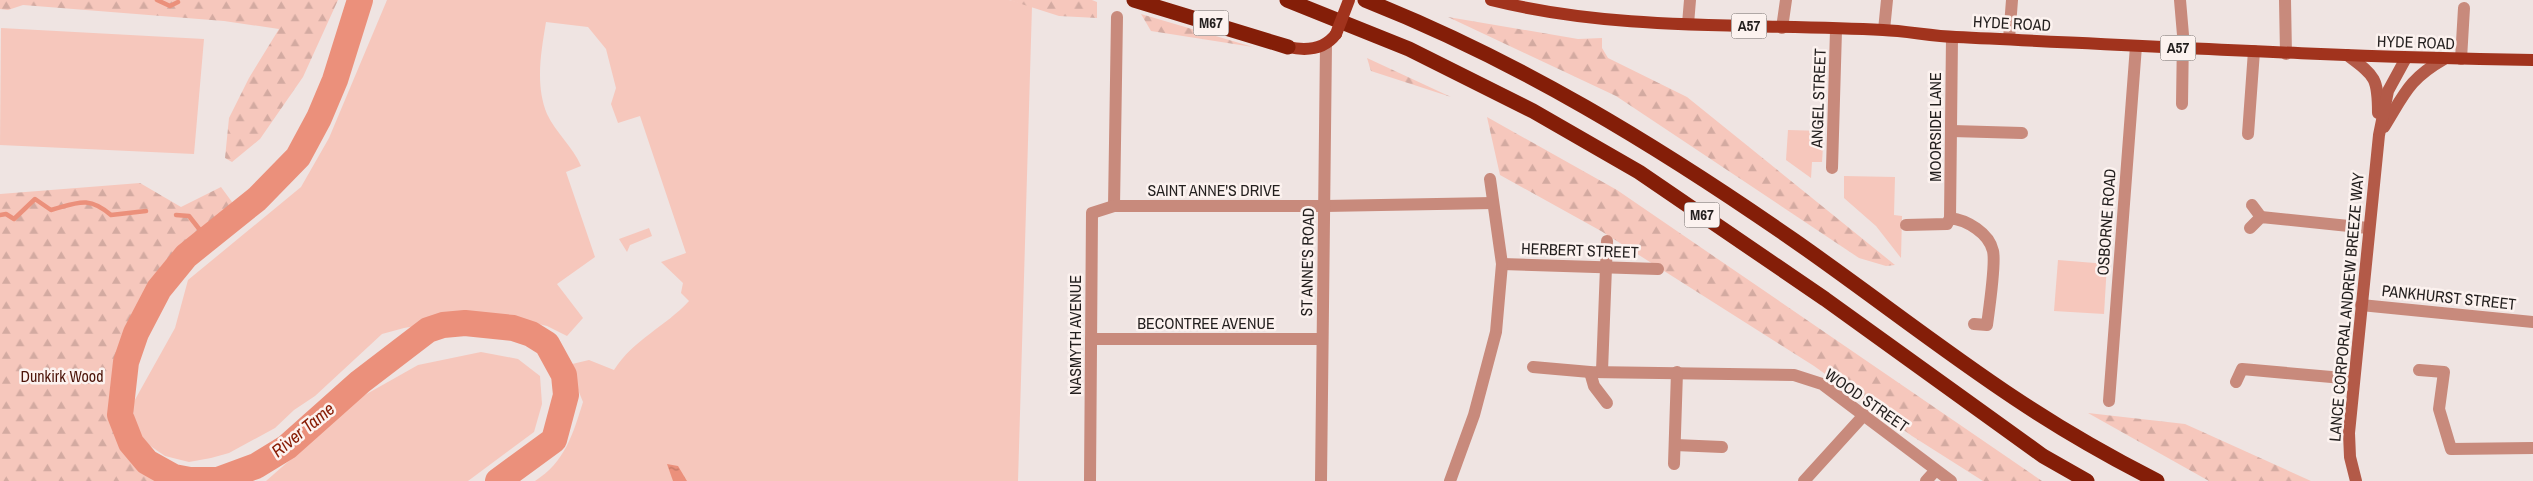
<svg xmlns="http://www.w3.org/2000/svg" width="2533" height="481" font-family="'Archivo Narrow',sans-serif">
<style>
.grass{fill:#f6c7bc}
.forest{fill:url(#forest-firs)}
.water{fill:url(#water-ripples)}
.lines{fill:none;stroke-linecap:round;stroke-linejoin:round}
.stream{stroke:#eb907b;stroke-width:4.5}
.river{stroke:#eb907b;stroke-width:26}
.street{stroke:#c88a7c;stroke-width:12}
.secondary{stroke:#b35a48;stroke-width:12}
.primary{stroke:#a1331d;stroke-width:12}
.highway{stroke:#841e08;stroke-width:15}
.primary-bridge{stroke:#a1331d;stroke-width:12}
.labels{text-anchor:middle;stroke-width:5;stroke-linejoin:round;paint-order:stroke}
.shield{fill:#fcf2ef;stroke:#645e5d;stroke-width:1}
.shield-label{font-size:15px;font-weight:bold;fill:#231f1e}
.street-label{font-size:16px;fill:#231f1e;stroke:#fcf2ef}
.park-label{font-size:16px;fill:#4c1409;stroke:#fcf2ef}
.water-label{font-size:18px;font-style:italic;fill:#871c04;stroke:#fcf2ef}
</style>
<defs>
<pattern id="forest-firs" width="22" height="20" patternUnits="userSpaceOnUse" patternTransform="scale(1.25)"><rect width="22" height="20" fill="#f6c7bc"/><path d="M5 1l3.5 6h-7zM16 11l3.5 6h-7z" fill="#d3aaa1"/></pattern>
<pattern id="water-ripples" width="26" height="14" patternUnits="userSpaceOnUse" patternTransform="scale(1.25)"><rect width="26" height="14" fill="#eb907b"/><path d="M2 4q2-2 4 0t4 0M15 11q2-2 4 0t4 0" fill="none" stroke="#be7564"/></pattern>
</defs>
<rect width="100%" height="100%" fill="#efe4e2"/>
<g class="grass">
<path d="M 387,0 L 1009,0 L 1032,6 L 1018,481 L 535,481 C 565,462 573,434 583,402 L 568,365 L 589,360 L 614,370 C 634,339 665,327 689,301 L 681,293 L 683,283 L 661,262 L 686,253 L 640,116 L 618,123 L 611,104 L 616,88 L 606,49 L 588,27 L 546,22 C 541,52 535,85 547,114 C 556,133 573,147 581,166 L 566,172 L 595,257 L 557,284 L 583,318 L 567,336 L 547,326 L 526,321 L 474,316 L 404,328 L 382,334 L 315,396 L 294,410 L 275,428 L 229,453 L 211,458 L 189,462 L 165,456 L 149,445 L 136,430 L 132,405 L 175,328 L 188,280 L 301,187 L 329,138 Z"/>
<path d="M 1,28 L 204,39 L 194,154 L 0,145 Z"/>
<path d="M 1788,130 L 1824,131 L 1822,162 L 1812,162 L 1811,178 L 1786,160 Z"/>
<path d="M 1844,176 L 1895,177 L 1894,215 L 1902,216 L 1901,258 L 1876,226 L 1844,198 Z"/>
<path d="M 649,228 L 652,236 L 630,245 L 627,252 L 619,239 Z"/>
<path d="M 2058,260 L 2107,264 L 2104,314 L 2054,311 Z"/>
<path d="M 481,352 L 518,359 L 540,376 L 542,404 L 534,432 L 468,481 L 266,481 L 363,396 L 418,365 Z"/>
</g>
<g class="forest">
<path d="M 0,0 L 338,0 L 303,77 L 260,139 L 232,162 L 225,158 L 229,118 L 249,78 L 279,29 L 224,21 L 23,5 L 8,10 L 0,9 Z"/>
<path d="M 1009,0 L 1092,0 L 1097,2 L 1097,18 L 1059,16 Z"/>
<path d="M 1141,14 L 1253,47 L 1151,31 Z"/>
<path d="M 1448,17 L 1578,39 L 1602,38 L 1602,48 L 1608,58 L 1687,97 L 1895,265 L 1886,266 L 1859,258 L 1616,96 Z"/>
<path d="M 1367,58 L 1451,97 L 1371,71 Z"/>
<path d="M 1487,117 L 1617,190 L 2042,481 L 1983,481 L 1912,436 L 1814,366 L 1601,231 L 1500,175 Z"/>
<path d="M 140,183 L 181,207 L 221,187 L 240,213 C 219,229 196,245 178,264 C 140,306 97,400 136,452 C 148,466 166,470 180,481 L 0,481 L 0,194 Z"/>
<path d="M 2088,413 L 2185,424 L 2311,481 L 2209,481 Z"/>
</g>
<path class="water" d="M 667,464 L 678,466 L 687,481 L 673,481 Z"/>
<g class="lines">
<g class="stream">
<path d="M 157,0 L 170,6 L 178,2"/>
<path d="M 0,215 L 6,214 L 14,219 L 35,199 L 51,210 C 77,203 88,195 111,215 L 146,211"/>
<path d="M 176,215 L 189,216 L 207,239"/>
</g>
<path class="river" d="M 360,0 L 335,80 L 319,118 L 298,157 L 257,199 L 186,256 L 159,289 L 136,333 L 126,362 L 120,415 L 131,443 L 147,462 L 174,477 L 190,480 L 218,480 L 256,466 L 287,447 L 360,382 L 428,330 L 443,325 L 465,323 L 513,328 L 531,334 L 547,344 L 564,375 L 566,395 L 554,440 L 498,481"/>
<g class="street">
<path d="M 2180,0 L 2183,35 L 2182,104"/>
<path d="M 2285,0 L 2286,54"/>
<path d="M 1688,24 L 1690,0"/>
<path d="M 1782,28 L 1786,0"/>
<path d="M 1884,30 L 1887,0"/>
<path d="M 2009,39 L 2012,0"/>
<path d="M 2461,59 L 2464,8"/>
<path d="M 1952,131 L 2022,133"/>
<path d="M 2248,134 L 2254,51"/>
<path d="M 1832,168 L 1836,30"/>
<path d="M 2252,205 L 2261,217"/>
<path d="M 1114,206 L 1117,17"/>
<path d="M 1950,218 L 1952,37"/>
<path d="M 1906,225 L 1947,224 L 1950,218 C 1967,220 1989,233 1993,251 C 1996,264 1989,309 1987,325 L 1974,324"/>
<path d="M 2250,228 L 2261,217 L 2368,228"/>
<path d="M 1502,264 L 1658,269"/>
<path d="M 2361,305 L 2533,322"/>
<path d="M 1091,339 L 1322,339"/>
<path d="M 1533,367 L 1590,372 L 1794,375 L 1822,384 L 1951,481"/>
<path d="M 2419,370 L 2444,372 L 2439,409 L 2451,449 L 2533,448"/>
<path d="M 1602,371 L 1607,241"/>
<path d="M 1590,372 L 1594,386 L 1607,403"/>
<path d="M 2236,382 L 2242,369 L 2354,379"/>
<path d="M 2109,401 L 2136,46"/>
<path d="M 1675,445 L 1722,447"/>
<path d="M 1674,464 L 1677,372"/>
<path d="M 1090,481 L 1092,213 L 1114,206 L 1325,206 L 1493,203"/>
<path d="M 1321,481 L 1326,44"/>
<path d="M 1450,481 L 1474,415 L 1496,332 L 1502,264 L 1490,179"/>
<path d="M 1804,481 L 1864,415"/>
<path d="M 1926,481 L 1935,471"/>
</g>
<g class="secondary">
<path d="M 2347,55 C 2375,76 2378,77 2378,113"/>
<path d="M 2384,127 C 2405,93 2409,79 2444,59"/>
<path d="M 2356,481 L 2350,457 L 2349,433 L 2379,135 L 2388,91 L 2406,58"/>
</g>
<g class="primary">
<path d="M 1491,0 C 1619,32 1752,23 1883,30 C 1907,31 1931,36 1956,37 C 2148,46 2340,57 2533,60"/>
<path d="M 1288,47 C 1306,51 1324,50 1336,34"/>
</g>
<g class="highway">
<path d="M 1134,0 L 1288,47"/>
<path d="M 1287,0 L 1409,49 L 1533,111 L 1639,172 L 1825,299 L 2043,456 L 2087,481"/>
<path d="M 1365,0 C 1517,60 1658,146 1792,239 C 1867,291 1939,348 2016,399 C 2061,429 2108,456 2157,481"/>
</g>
<path class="primary-bridge" d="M 1336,34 L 1349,0"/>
</g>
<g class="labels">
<g class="shield">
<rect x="1193.5" y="10.5" width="35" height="25" rx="4"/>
<rect x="1731.5" y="13.5" width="35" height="25" rx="4"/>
<rect x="2160.5" y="35.5" width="35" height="25" rx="4"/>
<rect x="1684.5" y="202.5" width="35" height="25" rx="4"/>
</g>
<g class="shield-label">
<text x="1211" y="28">M67</text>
<text x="1749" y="31">A57</text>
<text x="2178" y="53">A57</text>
<text x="1702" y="220">M67</text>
</g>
<g class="street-label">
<text transform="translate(2012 23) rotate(3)" y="6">HYDE ROAD</text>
<text transform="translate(2416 42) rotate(2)" y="6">HYDE ROAD</text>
<text transform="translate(1818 98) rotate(-88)" y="6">ANGEL STREET</text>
<text transform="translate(1935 127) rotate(-90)" y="6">MOORSIDE LANE</text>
<text x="1214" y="196">SAINT ANNE'S DRIVE</text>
<text transform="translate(2106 222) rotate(-86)" y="6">OSBORNE ROAD</text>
<text transform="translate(1580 250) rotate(2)" y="6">HERBERT STREET</text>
<text transform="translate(1307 262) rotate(-89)" y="6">ST ANNE'S ROAD</text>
<text transform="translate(2449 297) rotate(6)" y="6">PANKHURST STREET</text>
<text transform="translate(2346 307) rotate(-85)" y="6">LANCE CORPORAL ANDREW BREEZE WAY</text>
<text x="1206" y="329">BECONTREE AVENUE</text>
<text transform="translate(1075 335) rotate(-90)" y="6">NASMYTH AVENUE</text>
<text transform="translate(1867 400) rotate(35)" y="6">WOOD STREET</text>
</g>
<g class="park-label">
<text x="62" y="382">Dunkirk Wood</text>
</g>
<g class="water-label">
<text transform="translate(303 430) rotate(-39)" y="6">River Tame</text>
</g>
</g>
</svg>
